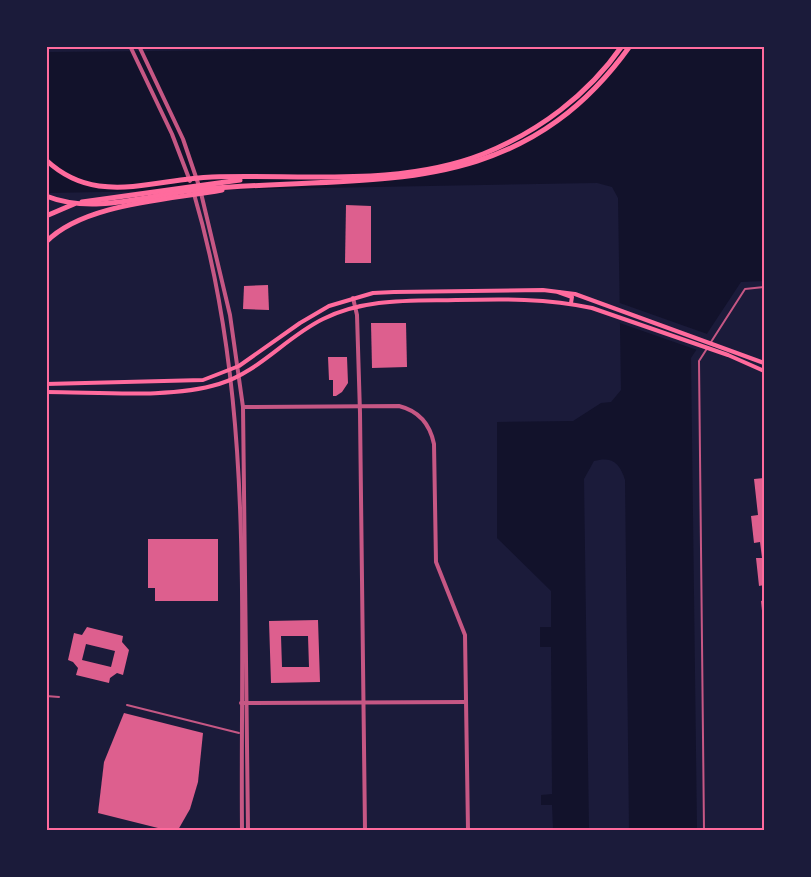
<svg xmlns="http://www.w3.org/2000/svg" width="811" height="877" font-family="Karla,sans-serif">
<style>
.water{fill:#12122b}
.pier{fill:#1b1b3a}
.building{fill:#dd5f8e;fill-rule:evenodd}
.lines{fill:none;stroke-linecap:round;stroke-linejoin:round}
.pedestrian{stroke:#c65784;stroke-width:2}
.tertiary{stroke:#c65784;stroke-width:4}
.secondary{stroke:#ff6b9d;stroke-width:4}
.trunk{stroke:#ff6b9d;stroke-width:4.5}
.motorway{stroke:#ff6b9d;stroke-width:5}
.neatline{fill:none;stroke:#ff6b9d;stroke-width:2}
</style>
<rect width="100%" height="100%" fill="#1b1b3a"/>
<path class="water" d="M 549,47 L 764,47 L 764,281 L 741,282 L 691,358 L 697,830 L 629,830 L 625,480 C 620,463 612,456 594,461 L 584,479 L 589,830 L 553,830 L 552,805 L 541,805 L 541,795 L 552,794 L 551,647 L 540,647 L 540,627 L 551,627 L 551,591 L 497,538 L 497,422 L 573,421 L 601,403 L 611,402 L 621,390 L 618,198 L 612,187 L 597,183 L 47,193 L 46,52 Z"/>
<path class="pier" d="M 617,302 L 710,335 L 700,351 L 617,322 Z"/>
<g class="building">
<path d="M 346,205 L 371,206 L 371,263 L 345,263 Z"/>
<path d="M 268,285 L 269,310 L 243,309 L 244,286 Z"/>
<path d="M 371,323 L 406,323 L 407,367 L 372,368 Z"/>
<path d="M 328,357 L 347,357 L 348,383 L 342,392 L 336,396 L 333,396 L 333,380 L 329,380 Z"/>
<path d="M 764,478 L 764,585 L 759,586 L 756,558 L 762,558 L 760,542 L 754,543 L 751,516 L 758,515 L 754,479 Z"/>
<path d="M 148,539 L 218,539 L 218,601 L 155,601 L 155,588 L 148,588 Z"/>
<path d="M 764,600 L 764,620 L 763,620 L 761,601 Z"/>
<path d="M 318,620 L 320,682 L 271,683 L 269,621 ZM 281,636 L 308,636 L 309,667 L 282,667 Z"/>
<path d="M 87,627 L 123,636 L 122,642 L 129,650 L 123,675 L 117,673 L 110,678 L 109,683 L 76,675 L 78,668 L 73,662 L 68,660 L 74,633 L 82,635 ZM 86,644 L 115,651 L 111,667 L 82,660 Z"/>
<path d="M 124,713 L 203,733 L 198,782 L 190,809 L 178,830 L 166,830 L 98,813 L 104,762 Z"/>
</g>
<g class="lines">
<g class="pedestrian">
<path d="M 711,342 L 745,289 L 764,287"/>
<path d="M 46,696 L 59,697"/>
<path d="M 127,705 L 239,733"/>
<path d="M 704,830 L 699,361 L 708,347"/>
</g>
<g class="tertiary">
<path d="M 130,46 L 172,134 L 190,181"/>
<path d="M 139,46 L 183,139 L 199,186"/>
<path d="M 201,193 L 230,315 L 243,407 L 248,830"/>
<path d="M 194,194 C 255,401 240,617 242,830"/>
<path d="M 353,298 L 357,315 L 360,413 L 365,830"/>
<path d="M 243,407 L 399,406 C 419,411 430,424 434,444 L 436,562 L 465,635 L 468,830"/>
<path d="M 241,703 L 466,702"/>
</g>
<g class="secondary">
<path d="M 558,292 L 572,297 L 571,303"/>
<path d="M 46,384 L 203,380 L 239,366 L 300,323 L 329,306 L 373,293 L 394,292 L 543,290 L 575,294 L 764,363"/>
<path d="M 46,392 C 99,392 170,399 219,384 C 259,372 286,337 323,319 C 365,298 411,301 456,300 C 502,299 547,298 592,308 L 728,355 L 764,371"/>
</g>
<path class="trunk" d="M 46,829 L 47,830"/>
<g class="motorway">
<path d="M 46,160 C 61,174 78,183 99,186 C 137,191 174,178 212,177 C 301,174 399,187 483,154 C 538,132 588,95 622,46"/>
<path d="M 46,196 C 96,216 153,193 204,189 C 371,174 517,204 630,46"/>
<path d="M 82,202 L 240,180"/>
<path d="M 46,216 L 74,204"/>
<path d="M 46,242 C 84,203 169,200 222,190"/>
</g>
</g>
<rect width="811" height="877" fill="none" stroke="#1b1b3a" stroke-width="96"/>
<rect x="48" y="48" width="715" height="781" class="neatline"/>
</svg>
